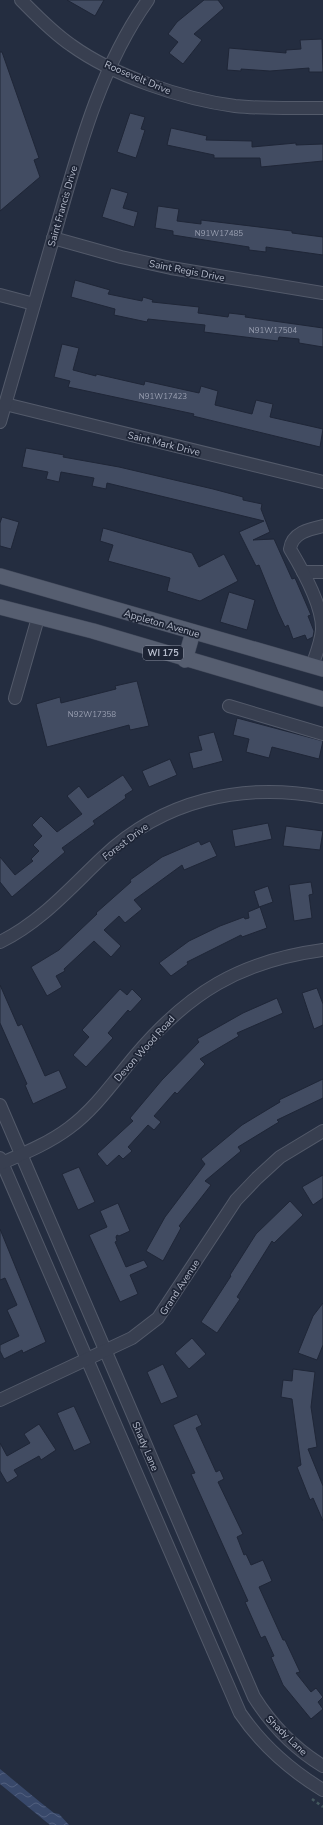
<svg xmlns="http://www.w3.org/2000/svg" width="323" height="1825" font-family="'Nunito Sans',sans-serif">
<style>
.water{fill:url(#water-waves)}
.building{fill:#424c62;stroke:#1f2637}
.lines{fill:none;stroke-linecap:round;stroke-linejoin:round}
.minor-casing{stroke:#535a6a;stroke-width:14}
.major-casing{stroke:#414859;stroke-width:16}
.path{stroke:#44585e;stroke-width:2.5;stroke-dasharray:3 3;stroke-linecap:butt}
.minor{stroke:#383f50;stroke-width:12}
.major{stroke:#565e70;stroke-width:15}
.labels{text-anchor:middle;stroke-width:3.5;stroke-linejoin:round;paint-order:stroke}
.number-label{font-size:8px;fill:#989eb0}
.shield{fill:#1d2435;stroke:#878d9d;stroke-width:1}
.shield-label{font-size:9px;font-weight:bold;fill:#b4baca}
.street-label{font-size:10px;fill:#b4baca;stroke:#1d2435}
</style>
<defs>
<pattern id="water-waves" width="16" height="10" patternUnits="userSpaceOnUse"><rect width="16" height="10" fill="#38486a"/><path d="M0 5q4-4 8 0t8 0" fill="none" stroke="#52607e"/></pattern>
</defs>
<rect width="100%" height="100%" fill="#242d40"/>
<path class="water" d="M 0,1769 L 40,1802 L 54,1813 L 59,1814 L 69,1825 L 50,1825 L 0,1784 Z"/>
<g class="building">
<path d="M 67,0 L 104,0 L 95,16 Z"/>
<path d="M 204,0 L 218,0 L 224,8 L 194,34 L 202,40 L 183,64 L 169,53 L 178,42 L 168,34 L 177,22 Z"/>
<path d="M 322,39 L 323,72 L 309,72 L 309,68 L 270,71 L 241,69 L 241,71 L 227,70 L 229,48 L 286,53 L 286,50 L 301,49 L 300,40 Z"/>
<path d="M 0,52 L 2,52 L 39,158 L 34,160 L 40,177 L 0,211 Z"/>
<path d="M 130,113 L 145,117 L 141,129 L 145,130 L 136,158 L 117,152 Z"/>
<path d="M 171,128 L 207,136 L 206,140 L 252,141 L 252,147 L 296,143 L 296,145 L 323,144 L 323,161 L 261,167 L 260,158 L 214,158 L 214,155 L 167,145 Z"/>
<path d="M 111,188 L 128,193 L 123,208 L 138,212 L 134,227 L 102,217 Z"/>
<path d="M 158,206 L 179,209 L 177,221 L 201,224 L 201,220 L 292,231 L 292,233 L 323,237 L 323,255 L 266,247 L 266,252 L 249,250 L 249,247 L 173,235 L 173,231 L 155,228 Z"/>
<path d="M 75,280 L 110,290 L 108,294 L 142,301 L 143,297 L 153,300 L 152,302 L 199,307 L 198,313 L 228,317 L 229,313 L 246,315 L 245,317 L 323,328 L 323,347 L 299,343 L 299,339 L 279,337 L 278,341 L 204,332 L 205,325 L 148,319 L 147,322 L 114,315 L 115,309 L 71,297 Z"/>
<path d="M 62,344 L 79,348 L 73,370 L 96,376 L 96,374 L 144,385 L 145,381 L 199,393 L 201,386 L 218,391 L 215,405 L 252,414 L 256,400 L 273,404 L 270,417 L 323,429 L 320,447 L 193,416 L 194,414 L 68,387 L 70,381 L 54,377 Z"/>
<path d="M 26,448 L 64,455 L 63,457 L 119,467 L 213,489 L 243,497 L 243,500 L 262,504 L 261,509 L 270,532 L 253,540 L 274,539 L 292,579 L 295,578 L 311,615 L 308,616 L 314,631 L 313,637 L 307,640 L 305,635 L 293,639 L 288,625 L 285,627 L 278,612 L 259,565 L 256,566 L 239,532 L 264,521 L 107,483 L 106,489 L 92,486 L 94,478 L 61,472 L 59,482 L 46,479 L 48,472 L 22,467 Z"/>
<path d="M 2,517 L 19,522 L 11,549 L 0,546 L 0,523 Z"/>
<path d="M 103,528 L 192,553 L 199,567 L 224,554 L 238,581 L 200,601 L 167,591 L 170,578 L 108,561 L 113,545 L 100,541 Z"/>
<path d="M 229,592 L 255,600 L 247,630 L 220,622 Z"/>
<path d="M 137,681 L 149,726 L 130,730 L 129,725 L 47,747 L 36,704 L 60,697 L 61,703 L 116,689 L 115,686 Z"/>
<path d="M 237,718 L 323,741 L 319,759 L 272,747 L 269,758 L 246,752 L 249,739 L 233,735 Z"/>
<path d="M 214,732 L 223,761 L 193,769 L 189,753 L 202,750 L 198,736 Z"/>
<path d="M 170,759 L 177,775 L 149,787 L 142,771 Z"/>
<path d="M 123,775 L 133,790 L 125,795 L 126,798 L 93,821 L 95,824 L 62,848 L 65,852 L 12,897 L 0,882 L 0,857 L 15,875 L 33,861 L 31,859 L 39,851 L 33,845 L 42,836 L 32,825 L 41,816 L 57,832 L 82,814 L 67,796 L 79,786 L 88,798 Z"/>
<path d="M 268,823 L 272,839 L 235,847 L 232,830 Z"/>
<path d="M 286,826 L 323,831 L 320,850 L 283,846 Z"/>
<path d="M 199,841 L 201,845 L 210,841 L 217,856 L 184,870 L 182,865 L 134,900 L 142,909 L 125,923 L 119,916 L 104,930 L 121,946 L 111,957 L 94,941 L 64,969 L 65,971 L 56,976 L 62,987 L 47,996 L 31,967 L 59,950 L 97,914 L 96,913 L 131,882 L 130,880 L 162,857 Z"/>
<path d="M 311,882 L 313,894 L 309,895 L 312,918 L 294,921 L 289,885 Z"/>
<path d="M 268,886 L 273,902 L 259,907 L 254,891 Z"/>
<path d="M 260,907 L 267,928 L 242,937 L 241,935 L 187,962 L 188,964 L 171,976 L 159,963 L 189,941 L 220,926 L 244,917 L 245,919 L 249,918 L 248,912 Z"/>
<path d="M 0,985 L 18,1026 L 22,1024 L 45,1076 L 59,1070 L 67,1088 L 33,1104 L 25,1085 L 27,1084 L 0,1023 Z"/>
<path d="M 317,988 L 323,1004 L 323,1025 L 314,1029 L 302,993 Z"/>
<path d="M 120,989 L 127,995 L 132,989 L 142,999 L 130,1012 L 128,1010 L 108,1033 L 113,1038 L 86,1067 L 73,1055 L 89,1037 L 82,1030 Z"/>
<path d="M 277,998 L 283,1013 L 237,1033 L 239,1036 L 200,1059 L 205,1064 L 177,1094 L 175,1092 L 154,1116 L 161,1122 L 154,1130 L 148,1125 L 128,1147 L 132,1151 L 123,1159 L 119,1155 L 107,1166 L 97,1154 L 133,1121 L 130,1118 L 162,1080 L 199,1042 L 197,1039 L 243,1013 Z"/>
<path d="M 323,1079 L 323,1098 L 277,1120 L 279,1122 L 238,1147 L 241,1151 L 205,1181 L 211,1185 L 179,1226 L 181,1228 L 163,1261 L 146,1251 L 165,1217 L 205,1164 L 201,1159 L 242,1125 L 280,1102 L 279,1100 Z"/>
<path d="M 79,1167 L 95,1202 L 78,1210 L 62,1174 Z"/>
<path d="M 323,1175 L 323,1198 L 313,1205 L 302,1187 Z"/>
<path d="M 290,1201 L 303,1215 L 274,1243 L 272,1241 L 237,1297 L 240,1299 L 217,1333 L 201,1322 L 231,1276 L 230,1275 L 256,1234 Z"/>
<path d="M 118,1203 L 130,1231 L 119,1236 L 117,1235 L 116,1237 L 117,1241 L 115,1242 L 126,1267 L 144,1260 L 148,1267 L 130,1275 L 138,1294 L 120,1302 L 89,1235 L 107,1227 L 100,1211 Z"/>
<path d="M 0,1229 L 46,1342 L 23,1353 L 22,1350 L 4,1359 L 0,1351 L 0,1345 L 19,1336 L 7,1310 L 17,1305 L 5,1278 L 0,1280 Z"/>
<path d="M 323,1303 L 323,1345 L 317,1360 L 298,1353 L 313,1316 Z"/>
<path d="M 192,1338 L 206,1354 L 189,1369 L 175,1353 Z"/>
<path d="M 163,1364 L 178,1397 L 161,1404 L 147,1372 Z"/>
<path d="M 293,1369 L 315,1372 L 311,1407 L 317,1447 L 308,1449 L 323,1486 L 323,1521 L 313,1498 L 310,1500 L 297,1467 L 301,1465 L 292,1399 L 281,1397 L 283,1380 L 292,1381 Z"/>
<path d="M 74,1406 L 91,1443 L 74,1451 L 57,1413 Z"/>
<path d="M 197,1414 L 202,1425 L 196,1428 L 216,1472 L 220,1470 L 224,1479 L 218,1482 L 243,1534 L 237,1537 L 244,1555 L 246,1554 L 251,1565 L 263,1560 L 272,1581 L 259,1587 L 283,1640 L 285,1640 L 300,1672 L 296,1673 L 311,1692 L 316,1688 L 323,1697 L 318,1702 L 323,1709 L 311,1719 L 283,1685 L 271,1657 L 274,1656 L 265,1636 L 261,1638 L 245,1602 L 248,1601 L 191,1474 L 195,1473 L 173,1425 Z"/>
<path d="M 39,1424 L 56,1450 L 41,1460 L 39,1456 L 14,1470 L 18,1476 L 7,1483 L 0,1471 L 0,1443 L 7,1456 L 30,1443 L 24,1434 Z"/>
</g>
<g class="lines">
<defs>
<g id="minor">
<path d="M 21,0 C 37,16 52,32 71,45 C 114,76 182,99 235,106 C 264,109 294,108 323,108"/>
<path d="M 53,238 L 121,257 L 171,268 L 323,293"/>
<path d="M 0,295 L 34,304"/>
<path d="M 5,404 L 323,482"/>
<path d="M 0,422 C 20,353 40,284 60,215 C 81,141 103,63 148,0"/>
<path d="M 303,572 L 323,572"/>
<path d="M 312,666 C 316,654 321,642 322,630 C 323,606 302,569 290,549 C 292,533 309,529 323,526"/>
<path d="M 15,698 L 38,618"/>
<path d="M 229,706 L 323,734"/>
<path d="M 0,942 C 41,922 70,888 103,857 C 163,800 242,782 323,797"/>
<path d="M 0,1105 L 254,1697 C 271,1724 295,1749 323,1766"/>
<path d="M 0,1158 L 240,1713 C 261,1744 290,1770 323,1790"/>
<path d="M 2,1163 C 25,1153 49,1143 69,1128 C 95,1109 114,1081 135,1056 C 188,993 240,961 323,950"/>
<path d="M 0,1400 L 132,1338 L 158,1318 L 236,1200 L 257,1178 L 280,1157 L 323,1131"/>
</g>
<g id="major">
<path d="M 0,576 L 323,669"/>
<path d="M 0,607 L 93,631 L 323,699"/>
<path d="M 185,660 L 193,632"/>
</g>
</defs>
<use href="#minor" class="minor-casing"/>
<use href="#major" class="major-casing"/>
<path class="path" d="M 312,1799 L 323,1807"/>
<use href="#minor" class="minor"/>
<use href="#major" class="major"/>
</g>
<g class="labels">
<g class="number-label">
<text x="219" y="236">N91W17485</text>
<text x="273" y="333">N91W17504</text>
<text x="163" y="399">N91W17423</text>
<text x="92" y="717">N92W17358</text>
</g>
<rect class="shield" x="143" y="646" width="40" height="14" rx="3"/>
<g class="shield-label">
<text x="163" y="656">WI 175</text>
</g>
<g class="street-label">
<text transform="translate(138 77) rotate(23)" y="4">Roosevelt Drive</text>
<text transform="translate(62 206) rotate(-74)" y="4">Saint Francis Drive</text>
<text transform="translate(187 270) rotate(11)" y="4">Saint Regis Drive</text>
<text transform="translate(164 443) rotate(14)" y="4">Saint Mark Drive</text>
<text transform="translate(162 623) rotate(16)" y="4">Appleton Avenue</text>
<text transform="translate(125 841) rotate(-37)" y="4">Forest Drive</text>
<text transform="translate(144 1048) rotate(-48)" y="4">Devon Wood Road</text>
<text transform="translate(179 1287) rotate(-57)" y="4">Grand Avenue</text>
<text transform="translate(146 1446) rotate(67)" y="4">Shady Lane</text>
<text transform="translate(287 1735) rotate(44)" y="4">Shady Lane</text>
</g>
</g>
</svg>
